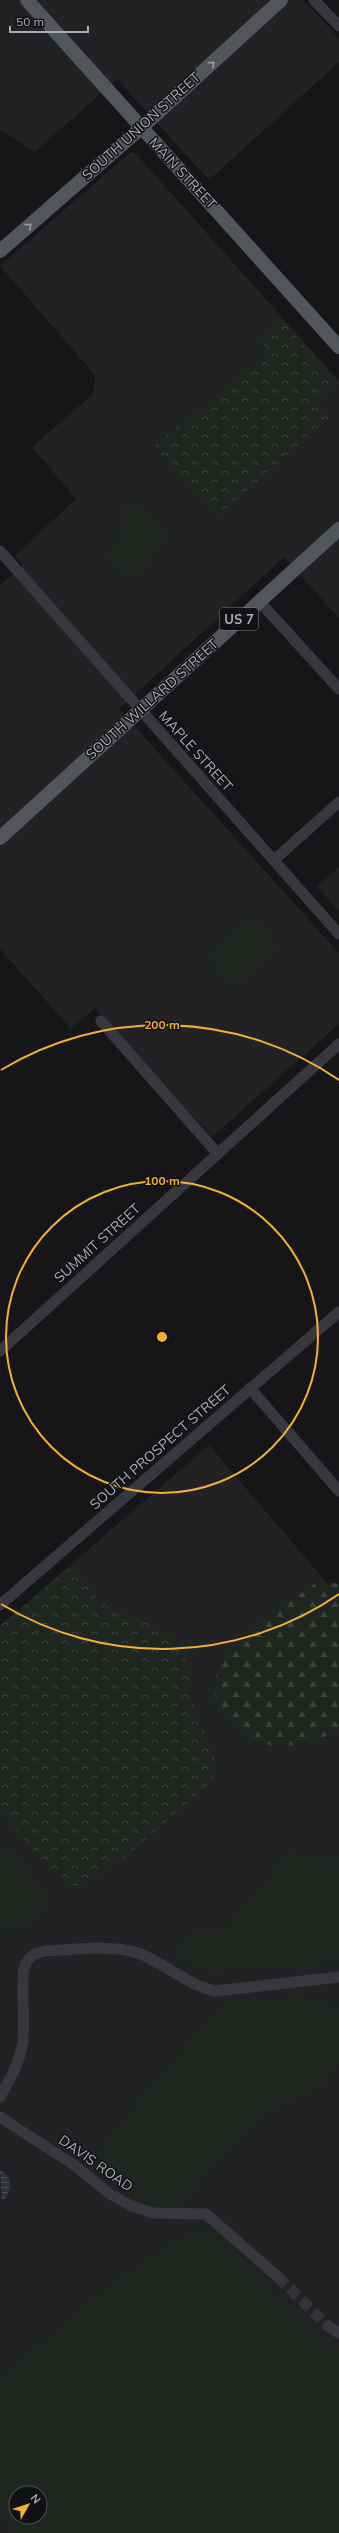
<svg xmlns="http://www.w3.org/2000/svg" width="339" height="2533" font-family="Mulish,sans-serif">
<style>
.built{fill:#222225;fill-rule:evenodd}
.grass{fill:#1e261f;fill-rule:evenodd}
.forest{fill:url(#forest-firs)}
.park{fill:url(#park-crowns)}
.water{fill:url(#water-rules)}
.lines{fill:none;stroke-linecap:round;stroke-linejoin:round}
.minor-tunnel{stroke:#333438;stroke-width:11;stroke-dasharray:11 5.5;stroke-linecap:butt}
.minor{stroke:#37383d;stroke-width:11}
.major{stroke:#53555c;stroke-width:14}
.oneway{stroke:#979ba6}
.ring{fill:none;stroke:#f2b134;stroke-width:2}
.labels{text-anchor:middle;stroke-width:3;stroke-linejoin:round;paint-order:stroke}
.shield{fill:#111113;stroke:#7b7e86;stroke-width:1}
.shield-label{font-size:13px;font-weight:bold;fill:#a8adb8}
.street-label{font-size:14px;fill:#a8adb8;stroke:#111113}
.centre{fill:#f2b134;stroke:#111113;stroke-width:2}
.ring-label{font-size:12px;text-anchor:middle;font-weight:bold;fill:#f2b134;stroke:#111113;stroke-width:3;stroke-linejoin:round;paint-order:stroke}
</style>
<defs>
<pattern id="forest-firs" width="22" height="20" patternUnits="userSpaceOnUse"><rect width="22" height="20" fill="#1e261f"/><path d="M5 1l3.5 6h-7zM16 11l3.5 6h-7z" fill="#3c433d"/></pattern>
<pattern id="park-crowns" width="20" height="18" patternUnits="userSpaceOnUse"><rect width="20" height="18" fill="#1e261f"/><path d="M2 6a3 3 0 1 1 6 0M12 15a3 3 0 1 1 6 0" fill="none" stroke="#3c433d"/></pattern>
<pattern id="water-rules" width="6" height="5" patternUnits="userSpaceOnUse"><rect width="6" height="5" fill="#2c353c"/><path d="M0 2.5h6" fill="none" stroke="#485056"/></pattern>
</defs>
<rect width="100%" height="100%" fill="#161618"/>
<g class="built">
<path d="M 0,0 L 303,0 L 339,38 L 339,62 L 209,180 L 117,79 L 35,152 L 0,129 Z"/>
<path d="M 131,152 L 137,155 L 339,381 L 339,618 L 284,557 L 119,709 L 339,953 L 339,1024 L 212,1137 L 95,1008 L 71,1029 L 0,949 L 0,585 L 23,565 L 15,555 L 76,499 L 32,447 L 93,394 L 95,375 L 0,266 Z"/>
<path d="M 339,867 L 339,911 L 317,887 Z"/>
<path d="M 209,1445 L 339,1597 L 339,2533 L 0,2533 L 0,1626 ZM 16,2493 L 40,2493 L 40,2517 L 16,2517 Z"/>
</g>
<g class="grass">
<path d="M 141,501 L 170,535 L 171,540 L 154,556 L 133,582 L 117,565 L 108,561 C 107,548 117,544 121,533 C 124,523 121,514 125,505 L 133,505 Z"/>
<path d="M 252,914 L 282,947 L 235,990 L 212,963 L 213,950 Z"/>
<path d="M 7,1845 C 18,1854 55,1894 48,1907 C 43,1916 30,1924 23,1931 L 0,1930 L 0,1851 Z"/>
<path d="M 290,1850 L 320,1861 L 339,1861 L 339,1962 L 206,1973 L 176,1956 L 180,1942 L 195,1929 L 208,1933 L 224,1929 Z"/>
<path d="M 300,1995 L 339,2007 L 339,2068 C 329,2079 320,2092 306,2097 C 295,2102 286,2102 274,2109 L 206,2176 L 183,2206 L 155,2204 L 116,2186 L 100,2175 L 99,2169 L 109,2136 L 221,2004 Z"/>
<path d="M 207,2228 L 224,2240 L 322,2337 L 339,2347 L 339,2533 L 13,2533 L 0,2518 L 0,2379 C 59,2328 134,2253 207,2228 ZM 16,2493 L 40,2493 L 40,2517 L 16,2517 Z"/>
</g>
<path class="forest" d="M 336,1583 L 339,1585 L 339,1731 C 284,1754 254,1754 215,1707 L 216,1676 L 233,1643 L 272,1612 L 315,1584 Z"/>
<g class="park">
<path d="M 280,318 L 338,384 L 318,402 L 330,417 L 218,517 L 154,446 L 270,352 L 258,338 Z"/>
<path d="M 72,1569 L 76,1570 L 95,1596 L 106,1606 L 156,1627 L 172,1637 L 185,1654 L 194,1706 L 212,1750 L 217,1766 L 215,1775 L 208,1785 C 186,1803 100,1886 77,1886 C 70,1885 64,1881 59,1876 L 0,1813 L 0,1626 L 64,1571 Z"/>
</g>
<path class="water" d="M 0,2170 C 12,2178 12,2188 5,2199 L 2,2200 Z"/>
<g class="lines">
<path class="minor-tunnel" d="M 278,2277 L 328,2326"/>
<g class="minor">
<path d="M 314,0 L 339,26"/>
<path d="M 0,551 L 339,934"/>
<path d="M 259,601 L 339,689"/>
<path d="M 274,860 L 339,802"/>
<path d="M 101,1021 L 218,1154"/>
<path d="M 0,1351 L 339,1044"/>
<path d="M 250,1388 L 339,1491"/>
<path d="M 0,1605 L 339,1312"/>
<path d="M 0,2097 C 9,2080 19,2065 22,2046 C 27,2025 18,1976 27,1961 C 31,1955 38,1952 45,1951 C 72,1950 112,1944 138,1953 C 165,1963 187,1985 215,1991 L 339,1977"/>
<path d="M 0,2117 L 74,2165 L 110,2194 L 132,2206 L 153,2213 L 206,2214 L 278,2277"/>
<path d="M 328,2326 L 339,2333"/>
</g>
<g class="major">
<path d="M 27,0 L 339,347"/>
<path d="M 0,251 L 141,128 L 281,0"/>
<path d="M 0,838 L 339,529"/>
</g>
</g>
<defs><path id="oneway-chevron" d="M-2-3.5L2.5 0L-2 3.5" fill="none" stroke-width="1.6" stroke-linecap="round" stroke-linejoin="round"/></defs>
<g class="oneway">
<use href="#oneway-chevron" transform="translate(212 64) rotate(-42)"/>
<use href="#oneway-chevron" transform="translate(29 226) rotate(-41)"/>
</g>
<g class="ring">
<circle cx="162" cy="1337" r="156"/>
<path d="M339 1594A312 312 0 0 1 1 1604M1 1070A312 312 0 0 1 339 1080"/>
</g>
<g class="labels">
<rect class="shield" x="220" y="608" width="38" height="22" rx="3"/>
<g class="shield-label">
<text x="239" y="624">US 7</text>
</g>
<g class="street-label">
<text transform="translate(141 126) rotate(-42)" y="5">SOUTH UNION STREET</text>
<text transform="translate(183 173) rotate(47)" y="5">MAIN STREET</text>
<text transform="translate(152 699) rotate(-42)" y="5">SOUTH WILLARD STREET</text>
<text transform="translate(196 751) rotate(48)" y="5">MAPLE STREET</text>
<text transform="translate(97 1243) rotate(-42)" y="5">SUMMIT STREET</text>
<text transform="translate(160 1447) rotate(-41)" y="5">SOUTH PROSPECT STREET</text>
<text transform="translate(96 2163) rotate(35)" y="5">DAVIS ROAD</text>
</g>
</g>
<circle cx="162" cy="1337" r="6" class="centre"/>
<g class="ring-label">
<text x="162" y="1029">200 m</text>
<text x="162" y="1185">100 m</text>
</g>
<g transform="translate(28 2505) rotate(51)"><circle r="19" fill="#111113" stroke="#4d4f55"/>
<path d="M0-3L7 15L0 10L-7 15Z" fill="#f2b134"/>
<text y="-6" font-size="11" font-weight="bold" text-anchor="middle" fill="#a8adb8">N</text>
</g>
<path d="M10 26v6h78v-6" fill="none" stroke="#a8adb8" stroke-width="2"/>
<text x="16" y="26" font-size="12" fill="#a8adb8" stroke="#111113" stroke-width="3" paint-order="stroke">50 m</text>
</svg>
